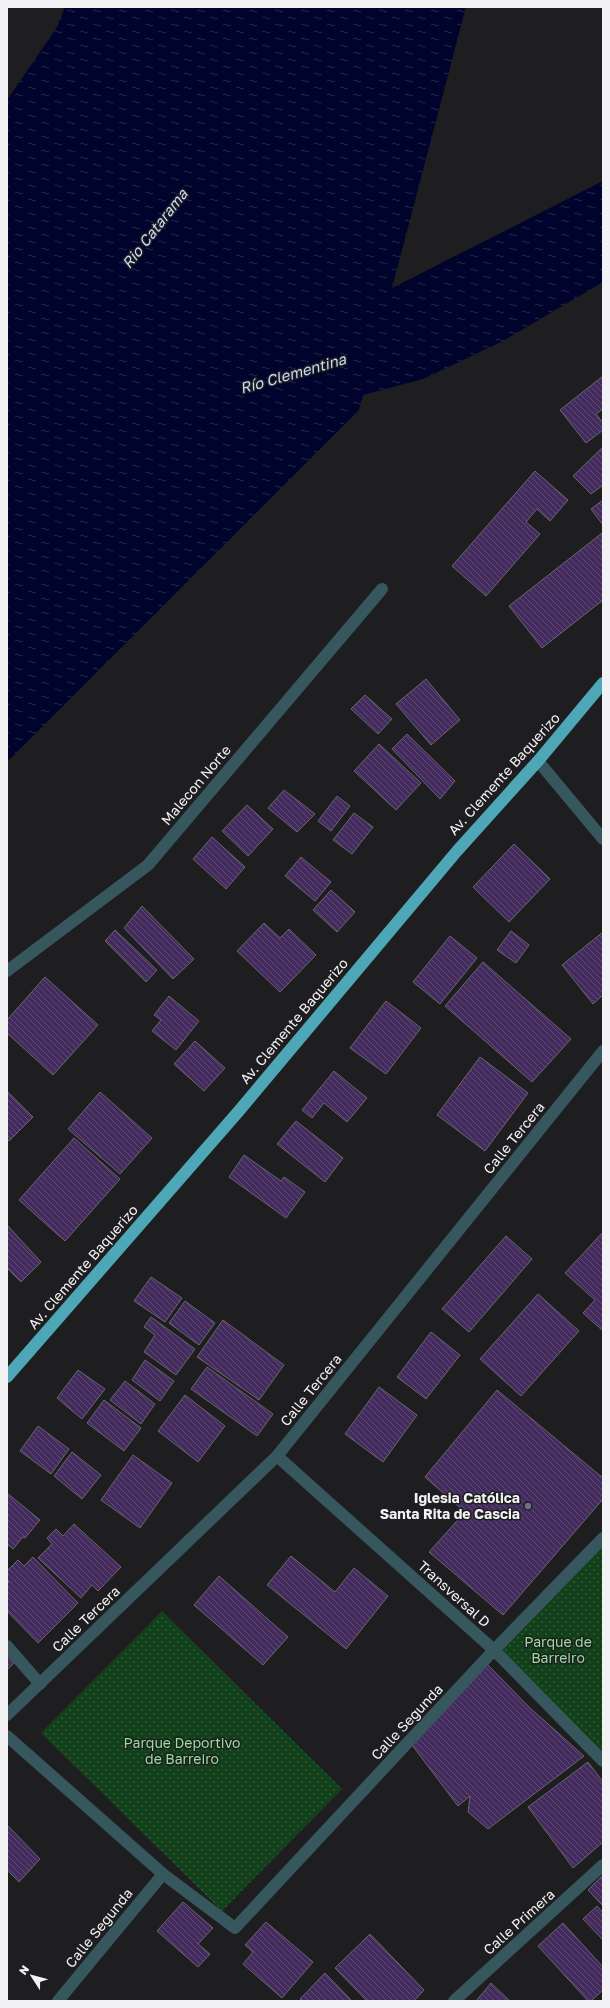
<svg xmlns="http://www.w3.org/2000/svg" width="610" height="2008" font-family="'Golos Text',sans-serif">
<style>
.park{fill:url(#park-dots)}
.water{fill:url(#water-ripples)}
.building{fill:url(#building-back-hatch);stroke:#68666a}
.lines{fill:none;stroke-linecap:round;stroke-linejoin:round}
.street{stroke:#36575d;stroke-width:12}
.highway{stroke:#4da7b6;stroke-width:12}
.worship-dot{fill:#6b7280;stroke:#1e1d1f;stroke-width:1.5}
.labels{text-anchor:middle;stroke-width:3;stroke-linejoin:round;paint-order:stroke}
.street-label{font-size:14px;fill:#f2f2f4;stroke:#1e1d1f}
.poi-label{font-size:14px;font-weight:bold;fill:#f2f2f4;stroke:#1e1d1f;text-anchor:end}
.park-label{font-size:14px;fill:#95df9c;stroke:#1e1d1f}
.water-label{font-size:15px;font-style:italic;fill:#c6daf9;stroke:#1e1d1f}
</style>
<defs>
<pattern id="park-dots" width="8" height="8" patternUnits="userSpaceOnUse"><rect width="8" height="8" fill="#12401b"/><path d="M2 2h.1M6 6h.1" fill="none" stroke="#355c3d" stroke-width="1.8" stroke-linecap="round"/></pattern>
<pattern id="water-ripples" width="26" height="14" patternUnits="userSpaceOnUse"><rect width="26" height="14" fill="#00032b"/><path d="M2 4q2-2 4 0t4 0M15 11q2-2 4 0t4 0" fill="none" stroke="#26284a"/></pattern>
<pattern id="building-back-hatch" width="6" height="6" patternUnits="userSpaceOnUse"><rect width="6" height="6" fill="#432b5e"/><path d="M-1 5l2 2M0 0l6 6M5-1l2 2" fill="none" stroke="#5f4a76"/></pattern>
</defs>
<rect width="100%" height="100%" fill="#1e1d1f"/>
<g class="park">
<path d="M 603,1538 L 603,1761 L 494,1650 Z"/>
<path d="M 162,1611 L 342,1789 L 222,1911 L 41,1733 Z"/>
</g>
<path class="water" d="M 65,7 L 466,7 L 392,288 L 603,181 L 603,282 L 503,341 L 423,379 L 363,395 L 359,410 L 7,762 L 7,100 L 57,27 Z"/>
<g class="building">
<path d="M 603,376 L 603,409 L 596,414 L 603,423 L 603,430 L 586,443 L 560,410 Z"/>
<path d="M 603,447 L 603,485 L 591,494 L 573,476 Z"/>
<path d="M 535,471 L 568,500 L 550,521 L 537,509 L 526,522 L 540,534 L 486,596 L 452,566 Z"/>
<path d="M 603,500 L 603,525 L 591,509 Z"/>
<path d="M 602,533 L 603,600 L 542,648 L 509,606 Z"/>
<path d="M 426,679 L 460,720 L 431,745 L 396,704 Z"/>
<path d="M 365,695 L 392,719 L 378,734 L 351,709 Z"/>
<path d="M 407,734 L 455,781 L 440,799 L 392,749 Z"/>
<path d="M 379,744 L 421,783 L 396,810 L 354,771 Z"/>
<path d="M 284,790 L 315,814 L 297,832 L 268,808 Z"/>
<path d="M 337,796 L 350,806 L 331,831 L 318,821 Z"/>
<path d="M 247,805 L 273,829 L 248,856 L 222,831 Z"/>
<path d="M 354,813 L 373,827 L 352,854 L 333,840 Z"/>
<path d="M 212,837 L 245,867 L 226,889 L 193,859 Z"/>
<path d="M 514,844 L 550,879 L 509,922 L 473,887 Z"/>
<path d="M 301,857 L 331,882 L 315,901 L 285,876 Z"/>
<path d="M 331,890 L 355,912 L 337,932 L 313,910 Z"/>
<path d="M 142,906 L 194,959 L 173,979 L 124,928 Z"/>
<path d="M 264,923 L 280,938 L 289,929 L 316,955 L 280,992 L 237,951 Z"/>
<path d="M 115,930 L 157,970 L 146,982 L 105,941 Z"/>
<path d="M 511,931 L 529,945 L 516,963 L 497,950 Z"/>
<path d="M 603,932 L 603,995 L 593,1004 L 562,965 Z"/>
<path d="M 450,936 L 477,958 L 440,1004 L 413,982 Z"/>
<path d="M 483,962 L 571,1039 L 532,1082 L 445,1006 Z"/>
<path d="M 45,977 L 98,1025 L 53,1075 L 7,1033 L 7,1020 Z"/>
<path d="M 169,996 L 199,1021 L 176,1050 L 152,1031 L 161,1020 L 154,1015 Z"/>
<path d="M 386,1001 L 421,1028 L 386,1074 L 350,1048 Z"/>
<path d="M 195,1041 L 225,1068 L 204,1091 L 174,1064 Z"/>
<path d="M 480,1057 L 528,1093 L 485,1151 L 437,1115 Z"/>
<path d="M 334,1071 L 367,1098 L 347,1122 L 324,1103 L 312,1118 L 302,1110 Z"/>
<path d="M 7,1091 L 33,1117 L 9,1141 L 7,1139 Z"/>
<path d="M 100,1092 L 152,1138 L 120,1174 L 68,1129 Z"/>
<path d="M 296,1121 L 343,1158 L 325,1182 L 277,1144 Z"/>
<path d="M 74,1138 L 120,1179 L 65,1241 L 19,1200 Z"/>
<path d="M 244,1155 L 281,1181 L 284,1177 L 305,1192 L 286,1218 L 229,1177 Z"/>
<path d="M 7,1225 L 41,1262 L 21,1282 L 7,1268 Z"/>
<path d="M 603,1232 L 603,1331 L 583,1313 L 595,1300 L 565,1273 Z"/>
<path d="M 506,1236 L 532,1259 L 469,1332 L 442,1309 Z"/>
<path d="M 151,1277 L 182,1298 L 165,1322 L 134,1301 Z"/>
<path d="M 538,1294 L 579,1331 L 521,1396 L 480,1359 Z"/>
<path d="M 185,1301 L 215,1323 L 199,1345 L 169,1323 Z"/>
<path d="M 151,1317 L 195,1349 L 176,1375 L 144,1352 L 155,1335 L 144,1327 Z"/>
<path d="M 223,1320 L 284,1365 L 259,1400 L 197,1357 Z"/>
<path d="M 431,1332 L 460,1355 L 426,1399 L 397,1377 Z"/>
<path d="M 145,1360 L 174,1381 L 160,1401 L 132,1380 Z"/>
<path d="M 207,1367 L 273,1414 L 257,1436 L 191,1389 Z"/>
<path d="M 78,1370 L 105,1389 L 82,1419 L 57,1398 Z"/>
<path d="M 125,1381 L 155,1404 L 141,1424 L 110,1400 Z"/>
<path d="M 379,1387 L 417,1415 L 383,1462 L 345,1434 Z"/>
<path d="M 497,1390 L 603,1478 L 603,1499 L 503,1615 L 429,1552 L 465,1512 L 425,1477 Z"/>
<path d="M 185,1395 L 225,1426 L 198,1462 L 158,1431 Z"/>
<path d="M 104,1400 L 141,1428 L 124,1451 L 87,1423 Z"/>
<path d="M 38,1426 L 69,1449 L 51,1474 L 20,1451 Z"/>
<path d="M 72,1452 L 101,1475 L 82,1499 L 54,1476 Z"/>
<path d="M 133,1455 L 172,1483 L 140,1528 L 101,1500 Z"/>
<path d="M 7,1493 L 40,1520 L 25,1538 L 23,1537 L 13,1549 L 7,1544 Z"/>
<path d="M 74,1524 L 121,1567 L 98,1591 L 92,1585 L 81,1598 L 38,1558 L 52,1544 L 47,1538 L 56,1529 L 63,1536 Z"/>
<path d="M 291,1556 L 335,1592 L 354,1568 L 388,1596 L 346,1649 L 267,1585 Z"/>
<path d="M 33,1557 L 78,1603 L 38,1643 L 7,1611 L 7,1584 L 9,1582 L 7,1580 L 7,1571 L 18,1560 L 24,1566 Z"/>
<path d="M 219,1576 L 288,1637 L 263,1665 L 194,1605 Z"/>
<path d="M 7,1652 L 16,1661 L 7,1670 Z"/>
<path d="M 487,1664 L 530,1708 L 584,1756 L 488,1829 L 468,1812 L 470,1796 L 458,1806 L 412,1745 Z"/>
<path d="M 588,1762 L 603,1782 L 603,1842 L 573,1868 L 528,1807 Z"/>
<path d="M 7,1825 L 40,1859 L 19,1882 L 7,1870 Z"/>
<path d="M 603,1875 L 603,1906 L 588,1890 Z"/>
<path d="M 183,1902 L 213,1928 L 198,1944 L 210,1954 L 198,1967 L 157,1931 Z"/>
<path d="M 597,1906 L 603,1913 L 603,1940 L 583,1919 Z"/>
<path d="M 266,1922 L 313,1962 L 282,1998 L 243,1964 L 253,1952 L 245,1945 Z"/>
<path d="M 563,1923 L 603,1967 L 603,1990 L 591,2001 L 588,2001 L 538,1946 Z"/>
<path d="M 370,1934 L 424,1990 L 414,2001 L 367,2001 L 335,1968 Z"/>
<path d="M 325,1973 L 352,2001 L 302,2001 L 300,1999 Z"/>
<path d="M 491,1983 L 510,2001 L 476,2001 Z"/>
</g>
<g class="lines">
<g class="street">
<path d="M 538,761 L 603,839"/>
<path d="M 7,971 L 148,865 L 382,589"/>
<path d="M 277,1456 L 494,1650 L 603,1761"/>
<path d="M 7,1646 L 40,1684"/>
<path d="M 7,1715 L 277,1456 L 603,1051"/>
<path d="M 7,1736 L 163,1874 L 235,1928 L 494,1650 L 603,1538"/>
<path d="M 58,2001 L 163,1874"/>
<path d="M 454,2001 L 603,1865"/>
</g>
<path class="highway" d="M 7,1377 L 238,1112 L 457,851 L 538,761 L 603,683"/>
</g>
<circle class="worship-dot" cx="528" cy="1506" r="4"/>
<g class="labels">
<g class="street-label">
<text transform="translate(504 774) rotate(-48)" y="5">Av. Clemente Baquerizo</text>
<text transform="translate(196 785) rotate(-50)" y="5">Malecon Norte</text>
<text transform="translate(294 1021) rotate(-50)" y="5">Av. Clemente Baquerizo</text>
<text transform="translate(514 1138) rotate(-51)" y="5">Calle Tercera</text>
<text transform="translate(83 1267) rotate(-49)" y="5">Av. Clemente Baquerizo</text>
<text transform="translate(311 1390) rotate(-51)" y="5">Calle Tercera</text>
<text transform="translate(454 1594) rotate(42)" y="5">Transversal D</text>
<text transform="translate(86 1619) rotate(-44)" y="5">Calle Tercera</text>
<text transform="translate(407 1722) rotate(-47)" y="5">Calle Segunda</text>
<text transform="translate(519 1922) rotate(-42)" y="5">Calle Primera</text>
<text transform="translate(99 1928) rotate(-51)" y="5">Calle Segunda</text>
</g>
<g class="poi-label">
<text x="520" y="1503">Iglesia Católica<tspan x="520" dy="16">Santa Rita de Cascia</tspan></text>
</g>
<g class="park-label">
<text x="558" y="1647">Parque de<tspan x="558" dy="16">Barreiro</tspan></text>
<text x="182" y="1748">Parque Deportivo<tspan x="182" dy="16">de Barreiro</tspan></text>
</g>
<g class="water-label">
<text transform="translate(155 229) rotate(-52)" y="5">Rio Catarama</text>
<text transform="translate(293 374) rotate(-16)" y="5">Río Clementina</text>
</g>
</g>
<rect width="610" height="2008" fill="none" stroke="#f2f2f4" stroke-width="16"/>
<g transform="translate(32 1976) rotate(306)" stroke="#1e1d1f" stroke-width="3" paint-order="stroke">
<path d="M0-3L7 15L0 10L-7 15Z" fill="#f2f2f4"/>
<text y="-6" font-size="11" font-weight="bold" text-anchor="middle" fill="#f2f2f4">N</text>
</g>
</svg>
